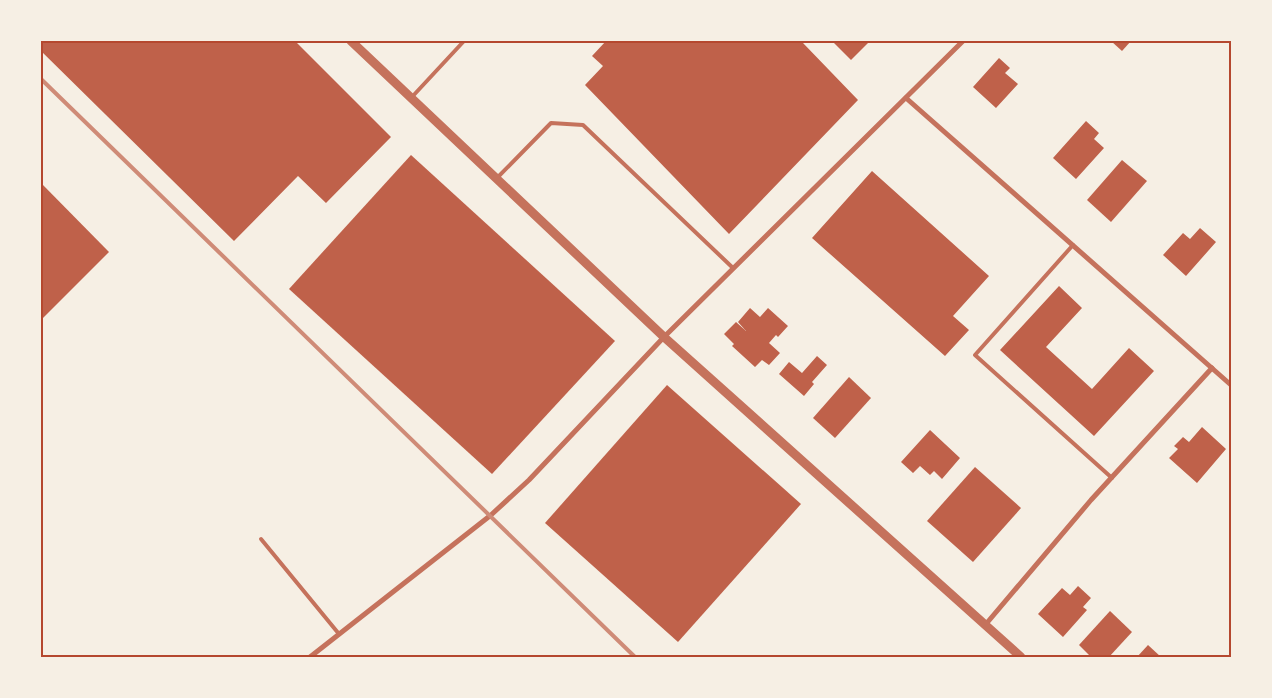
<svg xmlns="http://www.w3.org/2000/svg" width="1272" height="698" font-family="Figtree,sans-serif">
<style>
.building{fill:#bf614a}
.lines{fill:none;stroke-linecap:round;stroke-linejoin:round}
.service{stroke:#c5725c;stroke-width:4}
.minor{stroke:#c5725c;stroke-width:5}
.tertiary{stroke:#c5725c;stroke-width:9}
.rail{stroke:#cf8b77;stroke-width:4}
.neatline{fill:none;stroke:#b5482f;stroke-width:2}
</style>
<rect width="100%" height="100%" fill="#f6efe4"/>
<g class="building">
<path d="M 41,41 L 295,41 L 391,137 L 326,203 L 298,176 L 234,241 L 41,51 Z"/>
<path d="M 606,41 L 805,41 L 803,43 L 858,100 L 729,234 L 585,85 L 603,66 L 592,56 Z"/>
<path d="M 832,41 L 870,41 L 851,60 Z"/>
<path d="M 1111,41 L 1131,41 L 1122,51 Z"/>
<path d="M 999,58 L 1010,68 L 1005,73 L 1018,84 L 996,108 L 973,87 Z"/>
<path d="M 1086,121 L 1099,133 L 1094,139 L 1104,148 L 1076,179 L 1053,158 Z"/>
<path d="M 411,155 L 615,341 L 492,474 L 289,289 Z"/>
<path d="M 1122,160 L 1147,181 L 1111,222 L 1087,200 Z"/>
<path d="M 872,171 L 989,276 L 953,316 L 969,330 L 945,356 L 812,238 Z"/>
<path d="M 41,183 L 109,252 L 41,320 Z"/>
<path d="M 1200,228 L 1216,242 L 1186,276 L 1163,255 L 1183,233 L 1190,239 Z"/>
<path d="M 1059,286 L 1082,308 L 1046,347 L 1092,389 L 1129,348 L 1154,371 L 1094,436 L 1000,350 Z"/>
<path d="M 750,308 L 760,317 L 768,308 L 788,326 L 778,337 L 776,335 L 769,343 L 780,353 L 769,365 L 762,360 L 755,367 L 732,346 L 734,344 L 724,334 L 736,322 L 746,331 L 738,322 Z"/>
<path d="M 817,356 L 827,365 L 812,382 L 814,384 L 804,396 L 779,374 L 789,362 L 802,373 Z"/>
<path d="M 849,377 L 871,398 L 835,438 L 813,418 Z"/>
<path d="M 667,385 L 801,504 L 678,642 L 545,523 Z"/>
<path d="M 1202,427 L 1226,449 L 1197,483 L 1169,458 L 1178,449 L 1174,446 L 1183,437 L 1189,442 Z"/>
<path d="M 930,430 L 960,458 L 942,479 L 934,471 L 930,475 L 920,466 L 913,473 L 901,462 Z"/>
<path d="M 975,467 L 1021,508 L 973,562 L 927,521 Z"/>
<path d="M 1078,586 L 1091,598 L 1083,607 L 1087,610 L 1063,637 L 1038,614 L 1062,588 L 1070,595 Z"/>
<path d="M 1110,611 L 1132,632 L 1109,657 L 1091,657 L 1079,645 Z"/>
<path d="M 1148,645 L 1161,657 L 1137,657 Z"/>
</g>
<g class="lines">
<g class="service">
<path d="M 411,98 L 464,41"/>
<path d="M 496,179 L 551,123 L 583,125 L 733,268"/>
<path d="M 1073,245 L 975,355 L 1112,478"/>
<path d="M 261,539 L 339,634"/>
</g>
<g class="minor">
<path d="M 906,98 L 1231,385"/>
<path d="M 986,624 L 1091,500 L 1212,368"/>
<path d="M 310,657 L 491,515 L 529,480 L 664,337 L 963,41"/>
</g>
<path class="tertiary" d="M 351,41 L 664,337 L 1021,657"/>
<path class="rail" d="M 41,79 L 635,657"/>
</g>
<rect width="1272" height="698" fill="none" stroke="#f6efe4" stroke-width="85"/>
<rect x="42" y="42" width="1188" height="614" class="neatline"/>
</svg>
